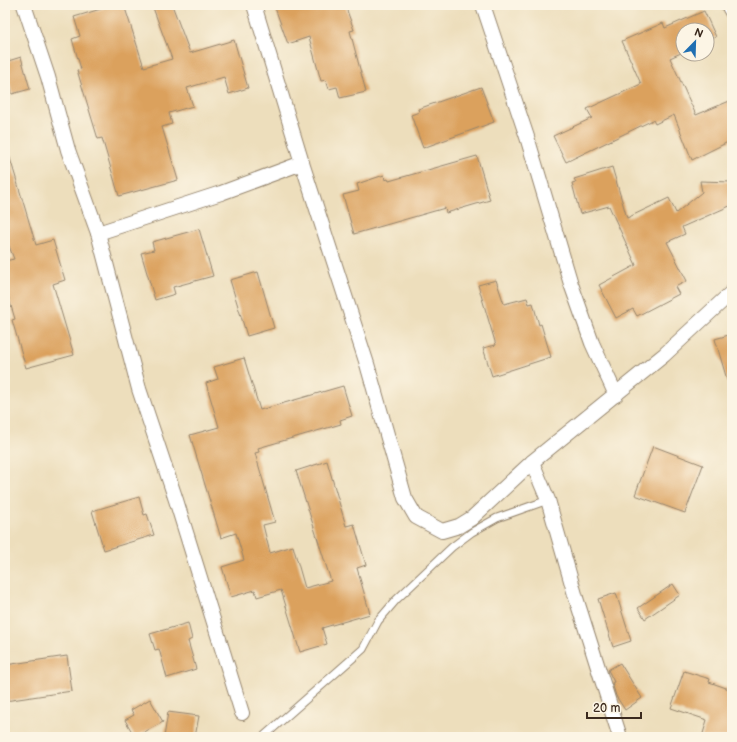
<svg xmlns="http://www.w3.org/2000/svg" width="737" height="742" font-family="'Balsamiq Sans',sans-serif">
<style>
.building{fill:#dba15d}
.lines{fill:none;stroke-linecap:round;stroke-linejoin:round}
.lane-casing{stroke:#94846d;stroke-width:9}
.street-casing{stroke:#94846d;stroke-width:16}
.lane{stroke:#fff;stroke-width:7}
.street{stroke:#fff;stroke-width:14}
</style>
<rect width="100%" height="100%" fill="#fcf5e5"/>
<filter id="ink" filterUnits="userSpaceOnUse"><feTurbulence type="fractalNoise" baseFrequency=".025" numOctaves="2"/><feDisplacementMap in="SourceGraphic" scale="8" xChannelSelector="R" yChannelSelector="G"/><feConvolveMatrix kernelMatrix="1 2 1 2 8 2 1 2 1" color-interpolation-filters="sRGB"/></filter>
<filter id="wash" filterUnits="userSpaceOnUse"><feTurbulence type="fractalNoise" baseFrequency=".012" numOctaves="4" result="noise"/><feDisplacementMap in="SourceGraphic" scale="16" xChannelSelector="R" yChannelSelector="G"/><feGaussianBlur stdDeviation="0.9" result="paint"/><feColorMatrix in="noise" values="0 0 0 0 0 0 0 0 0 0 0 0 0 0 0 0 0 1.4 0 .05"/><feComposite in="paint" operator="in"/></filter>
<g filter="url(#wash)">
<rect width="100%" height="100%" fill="#eddebc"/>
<g id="blocks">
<g class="building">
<path d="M 114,5 L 124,5 L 144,67 L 172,59 L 152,5 L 172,5 L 190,53 L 234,40 L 248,88 L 229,94 L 224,77 L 187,88 L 193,106 L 169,113 L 172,124 L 162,127 L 178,180 L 119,196 L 102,138 L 98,139 L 77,70 L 81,69 L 72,39 L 80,36 L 74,17 Z"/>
<path d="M 274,5 L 345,5 L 354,30 L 350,31 L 366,92 L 340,98 L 337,87 L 329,89 L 326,80 L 321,81 L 309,37 L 288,44 Z"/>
<path d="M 704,11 L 716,37 L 707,41 L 707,30 L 683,30 L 683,52 L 670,58 L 696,115 L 732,100 L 732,140 L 692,160 L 674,115 L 655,124 L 653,120 L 566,162 L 553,136 L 592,118 L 587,109 L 641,84 L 622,41 L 663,23 L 665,28 Z"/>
<path d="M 21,57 L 30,89 L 12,94 L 5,62 Z"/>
<path d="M 481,87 L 494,122 L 423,148 L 411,115 L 419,112 L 418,109 Z"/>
<path d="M 9,155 L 36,245 L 53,240 L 65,280 L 53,284 L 74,355 L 26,368 L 12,320 L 15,319 L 5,286 L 5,261 L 14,259 L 5,236 L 5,156 Z"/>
<path d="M 477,156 L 490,200 L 446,213 L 445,208 L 354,234 L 343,195 L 359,191 L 357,184 L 384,175 L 385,180 L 388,179 L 389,181 Z"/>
<path d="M 612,167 L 627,218 L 669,198 L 676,213 L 702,192 L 700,181 L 732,182 L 732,205 L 682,227 L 685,234 L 667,242 L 687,281 L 675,287 L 679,294 L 637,316 L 633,309 L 616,318 L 599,285 L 636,265 L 609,206 L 580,214 L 572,183 L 576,182 L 574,179 Z"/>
<path d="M 199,229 L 213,276 L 173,287 L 175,294 L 155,300 L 141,253 L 154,250 L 152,242 Z"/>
<path d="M 258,272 L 274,328 L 247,336 L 230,280 Z"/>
<path d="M 496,280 L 504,304 L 527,298 L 529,304 L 533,303 L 539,325 L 541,324 L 551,357 L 492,376 L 483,348 L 496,345 L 478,285 Z"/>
<path d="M 732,334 L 732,382 L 728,383 L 715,339 Z"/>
<path d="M 244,358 L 260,410 L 343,386 L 352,416 L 340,420 L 341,424 L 258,448 L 259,452 L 255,453 L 275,522 L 263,525 L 270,553 L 293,546 L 305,588 L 331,581 L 296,471 L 327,461 L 346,526 L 354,524 L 366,565 L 357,568 L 370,614 L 322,628 L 327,644 L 300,652 L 281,590 L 257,597 L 255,590 L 231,597 L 222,567 L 244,560 L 236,533 L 221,538 L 190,435 L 219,427 L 206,383 L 218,379 L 214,367 Z"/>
<path d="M 653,446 L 703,465 L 685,513 L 635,495 Z"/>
<path d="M 139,497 L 144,515 L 147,514 L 154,535 L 104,550 L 92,511 Z"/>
<path d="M 673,584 L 680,595 L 645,619 L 638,608 Z"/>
<path d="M 616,593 L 631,641 L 613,647 L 598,599 Z"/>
<path d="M 188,623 L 192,639 L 188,641 L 196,669 L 167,678 L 159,649 L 155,650 L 150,634 Z"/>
<path d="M 67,656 L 72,691 L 5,701 L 5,665 Z"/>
<path d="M 620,663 L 642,698 L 625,710 L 616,696 L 612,683 L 614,682 L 608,670 Z"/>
<path d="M 684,671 L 710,679 L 709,682 L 732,690 L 732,737 L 702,737 L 707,720 L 671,708 Z"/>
<path d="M 150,699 L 163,722 L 135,737 L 125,720 L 134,715 L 131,710 Z"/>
<path d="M 168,712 L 199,716 L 195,737 L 164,737 Z"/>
</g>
</g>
</g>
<g filter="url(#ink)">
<use href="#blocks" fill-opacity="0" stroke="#94846d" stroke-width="1"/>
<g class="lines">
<defs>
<path id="lane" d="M 263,737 L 363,649 L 378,621 L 396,600 L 452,547 L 472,532 L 497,518 L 548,500"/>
<g id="street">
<path d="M 24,5 L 48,77 L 68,150 L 98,233 L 139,389 L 176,500 L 242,713"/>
<path d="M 254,5 L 302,163 L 367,364 L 405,498 L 416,517 L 442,531 L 459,526 L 472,518 L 532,462 L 664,355 L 732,292"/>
<path d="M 483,5 L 527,137 L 571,284 L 592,343 L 616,395"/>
<path d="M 728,5 L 732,12"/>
<path d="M 98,233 L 221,193 L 302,163"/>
<path d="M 532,462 L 548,500 L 576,598 L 620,737"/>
</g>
</defs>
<use href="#lane" class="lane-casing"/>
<use href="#street" class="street-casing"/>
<use href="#lane" class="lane"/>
<use href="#street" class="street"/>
</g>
</g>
<rect width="737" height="742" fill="none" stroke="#fcf5e5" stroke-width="20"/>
<g transform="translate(695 42) rotate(23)"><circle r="19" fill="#fcf5e5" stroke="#afa495"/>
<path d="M0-3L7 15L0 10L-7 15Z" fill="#1f6fb2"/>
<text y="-6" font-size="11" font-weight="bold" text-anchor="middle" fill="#3b2a1e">N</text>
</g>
<path d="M587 712v6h54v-6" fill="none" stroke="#3b2a1e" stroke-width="2"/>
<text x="593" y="712" font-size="12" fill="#3b2a1e" stroke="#fcf5e5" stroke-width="3" paint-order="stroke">20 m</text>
</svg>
